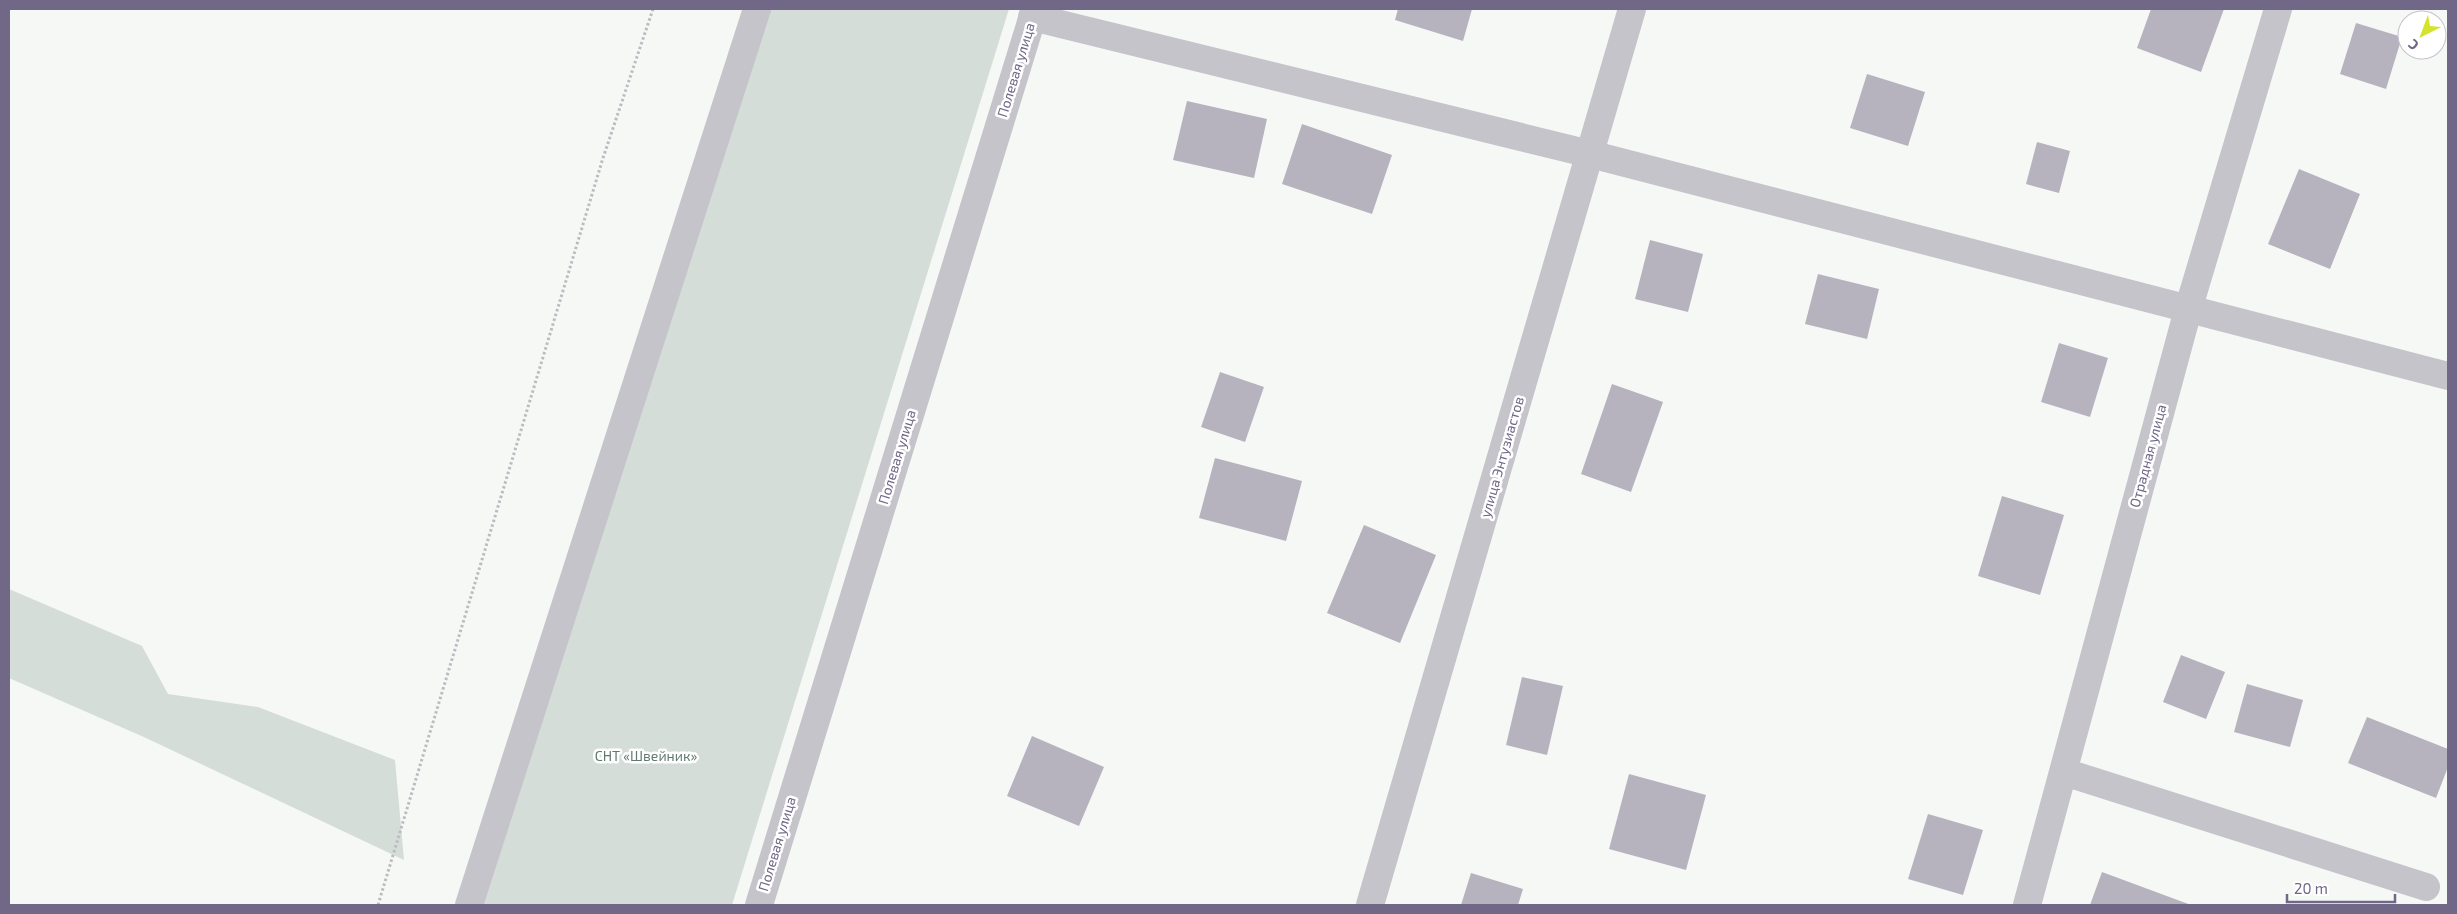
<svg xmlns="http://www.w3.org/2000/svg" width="2457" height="914" font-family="'Exo 2',sans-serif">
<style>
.green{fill:#d5ddd9}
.building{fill:#b6b3bf}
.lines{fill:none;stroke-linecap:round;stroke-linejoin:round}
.path{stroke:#bdbbc1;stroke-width:3;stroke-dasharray:2.5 2.5;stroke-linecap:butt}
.minor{stroke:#c6c4cb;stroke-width:28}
.labels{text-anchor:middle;stroke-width:5;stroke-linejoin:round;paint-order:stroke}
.street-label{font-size:14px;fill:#716787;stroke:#fff}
.park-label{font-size:14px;fill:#627971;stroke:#fff}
</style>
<rect width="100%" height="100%" fill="#f6f8f6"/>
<g class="green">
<path d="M 762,9 L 1009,9 L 732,905 L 464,905 Z"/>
<path d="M 9,589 L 142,646 L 168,694 L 258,707 L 395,760 L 404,860 L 146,738 L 9,678 Z"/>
</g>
<g class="building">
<path d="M 1398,9 L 1472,9 L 1463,41 L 1395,20 Z"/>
<path d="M 2151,9 L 2224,9 L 2201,72 L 2137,48 Z"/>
<path d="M 2356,23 L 2402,37 L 2386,89 L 2340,74 Z"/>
<path d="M 1867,74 L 1925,92 L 1908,146 L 1850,128 Z"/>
<path d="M 1187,101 L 1267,119 L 1254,178 L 1173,160 Z"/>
<path d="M 1302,124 L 1392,155 L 1372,214 L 1282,184 Z"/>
<path d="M 2037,142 L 2070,151 L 2059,193 L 2026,184 Z"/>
<path d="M 2299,169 L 2360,194 L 2330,269 L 2268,244 Z"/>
<path d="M 1650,240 L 1703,254 L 1688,312 L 1635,299 Z"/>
<path d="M 1818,274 L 1879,289 L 1867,339 L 1805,324 Z"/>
<path d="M 2059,343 L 2108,358 L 2090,417 L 2041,402 Z"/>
<path d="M 1220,372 L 1264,387 L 1245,442 L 1201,427 Z"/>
<path d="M 1612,384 L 1663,402 L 1631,492 L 1581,474 Z"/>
<path d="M 1215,458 L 1302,481 L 1286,541 L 1199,518 Z"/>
<path d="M 2002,496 L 2064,515 L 2040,595 L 1978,576 Z"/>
<path d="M 1364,525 L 1436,555 L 1400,643 L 1327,613 Z"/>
<path d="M 2181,655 L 2225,672 L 2206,719 L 2163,702 Z"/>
<path d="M 1522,677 L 1563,686 L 1547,755 L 1506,745 Z"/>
<path d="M 2247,684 L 2303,700 L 2290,747 L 2234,732 Z"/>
<path d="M 2367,717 L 2448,749 L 2448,767 L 2436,798 L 2348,763 Z"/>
<path d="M 1032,736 L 1104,767 L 1079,826 L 1007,796 Z"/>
<path d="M 1629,774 L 1706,795 L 1686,870 L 1609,849 Z"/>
<path d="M 1928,814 L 1983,830 L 1963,895 L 1908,879 Z"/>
<path d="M 2102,872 L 2191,905 L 2090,905 Z"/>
<path d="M 1471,873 L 1523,889 L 1518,905 L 1461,905 Z"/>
</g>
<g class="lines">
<path class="path" d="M 378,905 L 603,158 L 653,9"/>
<g class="minor">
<path d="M 1032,17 L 1590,154 L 2448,376"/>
<path d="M 2064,772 L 2426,887"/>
<path d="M 469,905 L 757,9"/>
<path d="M 759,905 L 1035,9"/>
<path d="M 1370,905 L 1632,9"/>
<path d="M 2027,905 L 2188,310 L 2278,9"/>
</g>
</g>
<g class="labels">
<g class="street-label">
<text transform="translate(1016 70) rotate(-73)" y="5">Полевая улица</text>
<text transform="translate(2148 456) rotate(-75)" y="5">Отрадная улица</text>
<text transform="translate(897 457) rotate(-73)" y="5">Полевая улица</text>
<text transform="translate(1502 457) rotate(-74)" y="5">улица Энтузиастов</text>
<text transform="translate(777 844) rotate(-73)" y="5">Полевая улица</text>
</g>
<g class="park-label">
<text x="646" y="761">СНТ «Швейник»</text>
</g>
</g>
<rect width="2457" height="914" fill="none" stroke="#716787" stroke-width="20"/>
<g transform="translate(2422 35) rotate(222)"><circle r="24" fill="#ffffff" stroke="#c6c2cf"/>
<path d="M0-4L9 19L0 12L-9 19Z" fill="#d4e32b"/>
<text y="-8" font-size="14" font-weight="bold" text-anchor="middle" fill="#716787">С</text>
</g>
<path d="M2287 894v8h108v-8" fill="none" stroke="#716787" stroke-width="2.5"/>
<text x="2294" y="894" font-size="15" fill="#716787" stroke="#ffffff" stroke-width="4" paint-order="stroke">20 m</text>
</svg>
